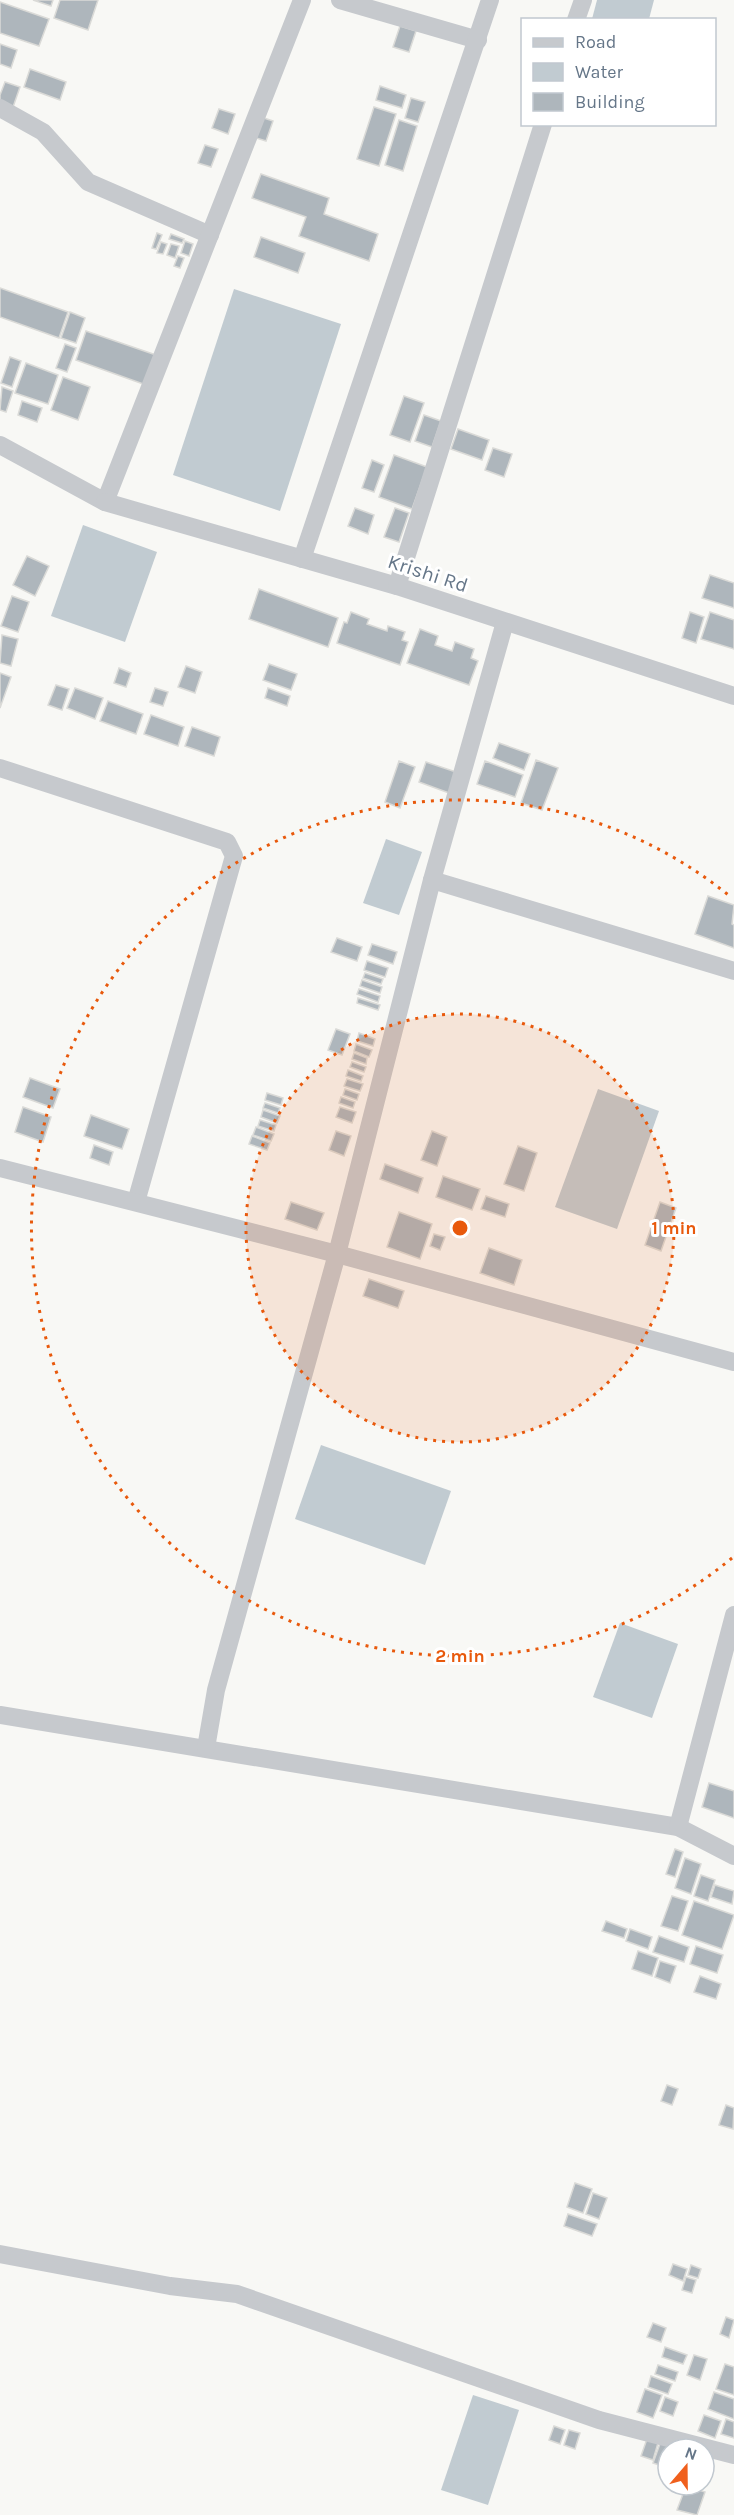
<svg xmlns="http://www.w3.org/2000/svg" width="734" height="2515" font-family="Karla,sans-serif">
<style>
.water{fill:#c1cbd1}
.building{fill:#aeb6bc;stroke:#dadad7;stroke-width:1.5}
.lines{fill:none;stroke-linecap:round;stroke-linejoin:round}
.minor{stroke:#c6c9cd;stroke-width:18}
.ring{fill:none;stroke:#e8590c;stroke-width:3;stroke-dasharray:3 6}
.labels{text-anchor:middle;stroke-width:6;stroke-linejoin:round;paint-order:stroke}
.street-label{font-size:20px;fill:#657688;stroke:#fff}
.centre{fill:#e8590c;stroke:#fff;stroke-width:3}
.ring-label{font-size:18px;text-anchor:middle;font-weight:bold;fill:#e8590c;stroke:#fff;stroke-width:6;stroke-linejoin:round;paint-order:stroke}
</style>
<rect width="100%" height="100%" fill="#f8f8f5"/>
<g class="water">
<path d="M 597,0 L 654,0 L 649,19 L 592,19 Z"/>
<path d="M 234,289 L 341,324 L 280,511 L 173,475 Z"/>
<path d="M 83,525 L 157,552 L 125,642 L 51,616 Z"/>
<path d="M 386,839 L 422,852 L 399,915 L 363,903 Z"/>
<path d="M 598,1089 L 659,1111 L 617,1229 L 555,1207 Z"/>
<path d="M 321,1445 L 451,1491 L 425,1565 L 295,1519 Z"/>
<path d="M 620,1623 L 678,1644 L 652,1718 L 593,1697 Z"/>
<path d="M 473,2395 L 519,2410 L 488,2505 L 441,2490 Z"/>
</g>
<g class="building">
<path d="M 33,0 L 53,0 L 51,6 Z"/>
<path d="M 60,0 L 98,0 L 88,30 L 54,18 Z"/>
<path d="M 0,2 L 49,19 L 39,46 L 0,33 Z"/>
<path d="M 400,26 L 416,31 L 409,52 L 393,47 Z"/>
<path d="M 0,44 L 17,50 L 11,68 L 0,64 Z"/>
<path d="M 30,69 L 66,82 L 60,100 L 24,87 Z"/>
<path d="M 5,82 L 20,87 L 12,110 L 0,106 L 0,95 Z"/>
<path d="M 380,86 L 406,95 L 402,108 L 376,100 Z"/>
<path d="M 411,98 L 425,102 L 418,122 L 405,118 Z"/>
<path d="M 374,107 L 396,114 L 379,166 L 357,159 Z"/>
<path d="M 219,109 L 235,114 L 228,134 L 212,128 Z"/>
<path d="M 261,117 L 273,121 L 266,141 L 253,137 Z"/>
<path d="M 399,120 L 417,126 L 403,171 L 385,165 Z"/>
<path d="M 205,145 L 218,149 L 211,167 L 198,163 Z"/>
<path d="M 261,174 L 329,198 L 324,214 L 378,234 L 369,261 L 299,236 L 306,217 L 252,198 Z"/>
<path d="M 157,233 L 162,235 L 156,249 L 152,248 Z"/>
<path d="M 171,234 L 184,239 L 182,243 L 169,239 Z"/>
<path d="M 261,237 L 305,253 L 298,273 L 254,257 Z"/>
<path d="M 185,241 L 193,244 L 189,256 L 181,253 Z"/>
<path d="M 161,242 L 167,244 L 163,254 L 157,253 Z"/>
<path d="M 171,244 L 179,246 L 175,258 L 167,255 Z"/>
<path d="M 178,256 L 184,258 L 180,268 L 174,266 Z"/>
<path d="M 0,288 L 68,312 L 59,338 L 0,317 Z"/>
<path d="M 70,312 L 85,318 L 76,343 L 61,338 Z"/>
<path d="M 86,331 L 156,355 L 146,385 L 76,360 Z"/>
<path d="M 65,344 L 76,348 L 67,372 L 56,368 Z"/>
<path d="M 10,357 L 21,361 L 12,387 L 1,383 Z"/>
<path d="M 26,363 L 58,375 L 48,404 L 15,393 Z"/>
<path d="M 63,377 L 90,387 L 78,420 L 51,410 Z"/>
<path d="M 2,387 L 13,391 L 6,412 L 0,410 Z"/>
<path d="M 404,396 L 424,403 L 410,442 L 390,435 Z"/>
<path d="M 22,401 L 42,408 L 37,422 L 18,415 Z"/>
<path d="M 424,415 L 441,421 L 432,447 L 415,441 Z"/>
<path d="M 458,429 L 489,440 L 482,460 L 451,449 Z"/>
<path d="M 493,448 L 512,454 L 504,477 L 485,470 Z"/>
<path d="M 394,455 L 427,467 L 412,509 L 379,497 Z"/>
<path d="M 372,460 L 384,465 L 374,492 L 362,488 Z"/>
<path d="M 355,508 L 374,515 L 368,534 L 348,526 Z"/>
<path d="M 395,508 L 409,513 L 399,542 L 384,537 Z"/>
<path d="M 27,556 L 49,566 L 35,596 L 13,585 Z"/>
<path d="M 710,575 L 734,583 L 734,608 L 702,598 Z"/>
<path d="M 259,589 L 338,618 L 328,647 L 249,619 Z"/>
<path d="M 12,596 L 29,602 L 18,632 L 1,626 Z"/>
<path d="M 351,612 L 369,619 L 367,624 L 387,631 L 388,626 L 405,632 L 402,640 L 408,642 L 400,665 L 337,643 L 344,622 L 347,623 Z"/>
<path d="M 690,612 L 704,617 L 696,643 L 682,638 Z"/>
<path d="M 710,612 L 734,620 L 734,649 L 701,639 Z"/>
<path d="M 420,629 L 438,636 L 435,645 L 452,651 L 455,642 L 474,649 L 471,658 L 478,661 L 469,685 L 407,663 Z"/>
<path d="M 2,635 L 18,639 L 11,666 L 0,663 Z"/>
<path d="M 269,664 L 297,674 L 291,690 L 263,680 Z"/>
<path d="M 186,666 L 202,672 L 195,693 L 178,687 Z"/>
<path d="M 119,668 L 131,673 L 126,687 L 114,683 Z"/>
<path d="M 0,673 L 11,677 L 0,708 Z"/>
<path d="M 56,685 L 69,689 L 62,710 L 48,705 Z"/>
<path d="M 75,688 L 103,698 L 95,719 L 67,708 Z"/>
<path d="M 155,688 L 168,692 L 163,706 L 150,702 Z"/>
<path d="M 268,688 L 290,696 L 287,706 L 265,698 Z"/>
<path d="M 108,701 L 143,714 L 136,734 L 100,721 Z"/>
<path d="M 151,715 L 184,727 L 178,746 L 144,734 Z"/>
<path d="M 192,727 L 220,737 L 214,756 L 185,746 Z"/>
<path d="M 499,743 L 530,754 L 524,770 L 493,758 Z"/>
<path d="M 536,760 L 558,768 L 542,810 L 521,803 Z"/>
<path d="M 399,761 L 415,767 L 400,808 L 385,802 Z"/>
<path d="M 485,761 L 523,775 L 515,797 L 477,784 Z"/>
<path d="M 426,762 L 456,772 L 449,793 L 419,782 Z"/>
<path d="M 708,896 L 734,905 L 732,924 L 734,925 L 734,948 L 695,934 Z"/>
<path d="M 337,938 L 362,947 L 357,961 L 331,952 Z"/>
<path d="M 372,944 L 397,952 L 393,964 L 368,955 Z"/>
<path d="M 367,961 L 388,968 L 385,977 L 364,970 Z"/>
<path d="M 365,973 L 383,979 L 381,984 L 363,978 Z"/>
<path d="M 362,980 L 382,987 L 380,993 L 360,986 Z"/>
<path d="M 359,989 L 380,996 L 378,1002 L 357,994 Z"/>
<path d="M 358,998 L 380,1005 L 378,1010 L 357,1003 Z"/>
<path d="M 336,1029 L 350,1034 L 342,1055 L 328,1050 Z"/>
<path d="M 359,1033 L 375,1039 L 373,1046 L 357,1041 Z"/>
<path d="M 356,1044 L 372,1050 L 369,1057 L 354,1051 Z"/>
<path d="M 354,1053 L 367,1058 L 366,1064 L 352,1059 Z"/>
<path d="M 352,1062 L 366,1067 L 364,1072 L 350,1067 Z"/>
<path d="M 348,1070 L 363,1076 L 361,1081 L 346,1076 Z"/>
<path d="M 30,1078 L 60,1089 L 53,1108 L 23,1097 Z"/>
<path d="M 347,1079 L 363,1084 L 360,1091 L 344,1086 Z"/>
<path d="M 345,1089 L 359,1094 L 357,1100 L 343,1095 Z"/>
<path d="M 267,1093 L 283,1098 L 281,1105 L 265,1100 Z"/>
<path d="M 341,1097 L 355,1102 L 353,1108 L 339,1103 Z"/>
<path d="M 265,1103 L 280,1108 L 278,1113 L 263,1108 Z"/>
<path d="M 23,1107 L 51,1117 L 43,1142 L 15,1132 Z"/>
<path d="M 340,1107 L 356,1112 L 352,1123 L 336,1117 Z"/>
<path d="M 263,1110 L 280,1116 L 277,1123 L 261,1117 Z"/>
<path d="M 91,1115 L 129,1129 L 122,1149 L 84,1136 Z"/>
<path d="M 260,1120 L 276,1125 L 274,1131 L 258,1126 Z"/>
<path d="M 256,1127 L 274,1134 L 271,1141 L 253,1135 Z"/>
<path d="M 336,1131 L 351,1136 L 344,1156 L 329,1150 Z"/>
<path d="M 432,1131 L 447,1137 L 437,1166 L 421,1160 Z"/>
<path d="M 252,1136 L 270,1143 L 267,1150 L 249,1144 Z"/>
<path d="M 94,1145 L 113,1152 L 109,1165 L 90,1158 Z"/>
<path d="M 518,1146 L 537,1153 L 524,1191 L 504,1184 Z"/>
<path d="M 385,1164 L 423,1178 L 418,1193 L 380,1179 Z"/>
<path d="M 443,1176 L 480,1189 L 472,1210 L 436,1197 Z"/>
<path d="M 486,1196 L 509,1204 L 505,1217 L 481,1209 Z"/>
<path d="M 291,1202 L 324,1213 L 317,1230 L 285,1219 Z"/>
<path d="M 660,1202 L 676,1208 L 661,1251 L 645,1245 Z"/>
<path d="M 399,1212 L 432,1224 L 420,1259 L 387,1247 Z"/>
<path d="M 434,1234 L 445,1237 L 440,1250 L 430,1246 Z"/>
<path d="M 489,1248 L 522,1260 L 514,1285 L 480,1273 Z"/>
<path d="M 369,1279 L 404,1291 L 398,1308 L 363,1296 Z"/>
<path d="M 709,1783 L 734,1791 L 734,1818 L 702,1807 Z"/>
<path d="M 675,1849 L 683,1852 L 675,1877 L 666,1874 Z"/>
<path d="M 685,1858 L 701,1864 L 691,1894 L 675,1888 Z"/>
<path d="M 701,1875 L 715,1880 L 708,1901 L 694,1896 Z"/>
<path d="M 715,1885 L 734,1891 L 732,1904 L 711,1897 Z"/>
<path d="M 672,1896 L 688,1901 L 678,1931 L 661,1926 Z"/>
<path d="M 694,1901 L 734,1915 L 722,1949 L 682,1935 Z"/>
<path d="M 606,1921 L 627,1929 L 624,1938 L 602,1931 Z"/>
<path d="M 630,1929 L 652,1937 L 648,1949 L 626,1941 Z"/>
<path d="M 659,1936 L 689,1947 L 684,1962 L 653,1952 Z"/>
<path d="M 696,1946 L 723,1955 L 717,1973 L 690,1964 Z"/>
<path d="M 638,1951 L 658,1958 L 652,1976 L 632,1969 Z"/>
<path d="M 660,1961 L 676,1966 L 670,1983 L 655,1977 Z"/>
<path d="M 700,1976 L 721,1984 L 716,1999 L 694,1992 Z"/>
<path d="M 667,2085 L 678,2089 L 672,2105 L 661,2101 Z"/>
<path d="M 726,2105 L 734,2108 L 733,2129 L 719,2125 Z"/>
<path d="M 575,2183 L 592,2189 L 583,2213 L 567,2207 Z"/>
<path d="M 593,2193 L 607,2198 L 599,2219 L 586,2214 Z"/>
<path d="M 568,2214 L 597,2224 L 592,2236 L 564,2226 Z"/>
<path d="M 673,2264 L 687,2269 L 683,2281 L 669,2275 Z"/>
<path d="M 691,2265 L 701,2269 L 698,2278 L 688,2275 Z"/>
<path d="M 686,2277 L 696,2280 L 692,2293 L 682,2290 Z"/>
<path d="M 726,2317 L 734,2320 L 729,2338 L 720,2334 Z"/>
<path d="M 653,2323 L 666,2328 L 661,2342 L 647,2337 Z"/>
<path d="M 665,2347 L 687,2355 L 683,2364 L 662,2357 Z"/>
<path d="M 694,2355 L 707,2359 L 700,2380 L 687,2375 Z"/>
<path d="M 725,2364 L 734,2367 L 734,2395 L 716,2389 Z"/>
<path d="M 658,2365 L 678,2372 L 675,2381 L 655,2374 Z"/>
<path d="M 651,2376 L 672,2384 L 668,2394 L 648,2387 Z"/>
<path d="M 645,2389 L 662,2395 L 653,2418 L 637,2412 Z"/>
<path d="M 714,2392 L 734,2399 L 734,2419 L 708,2409 Z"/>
<path d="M 665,2397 L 678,2402 L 673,2416 L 660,2411 Z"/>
<path d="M 704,2415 L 721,2421 L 715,2438 L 698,2431 Z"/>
<path d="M 726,2419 L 734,2422 L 734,2438 L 721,2434 Z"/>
<path d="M 554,2426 L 565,2430 L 560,2444 L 549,2440 Z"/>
<path d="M 569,2430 L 580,2433 L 575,2449 L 564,2445 Z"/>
<path d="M 647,2439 L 658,2443 L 653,2460 L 641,2456 Z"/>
<path d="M 661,2441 L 677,2449 L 668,2449 L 668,2468 L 653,2463 Z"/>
<path d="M 686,2486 L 705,2492 L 697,2515 L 677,2510 Z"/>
</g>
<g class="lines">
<g class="minor">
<path d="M 340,0 L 478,40"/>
<path d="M 576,20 L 583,0"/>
<path d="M 0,108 L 43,132 L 88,182 L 210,235"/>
<path d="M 0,445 L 105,502 L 302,0"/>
<path d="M 105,502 L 397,586 L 734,696"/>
<path d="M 302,559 L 490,0"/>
<path d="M 397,586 L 543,124"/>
<path d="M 0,768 L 227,842 L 234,856 L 136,1202"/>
<path d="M 432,880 L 734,971"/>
<path d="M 0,1168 L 337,1254 L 734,1362"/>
<path d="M 0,1715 L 678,1827 L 734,1856"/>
<path d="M 206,1748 L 216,1690 L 337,1254 L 432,880 L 505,622"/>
<path d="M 678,1827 L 734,1615"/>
<path d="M 0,2254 L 170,2286 L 237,2294 L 599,2420 L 734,2455"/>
</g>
</g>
<circle cx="460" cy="1228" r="214" fill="#e8590c" fill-opacity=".12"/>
<g class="ring">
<circle cx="460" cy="1228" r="214"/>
<path d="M732 1558A428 428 0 1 1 732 898"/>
</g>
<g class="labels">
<g class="street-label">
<text transform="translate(428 573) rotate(18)" y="7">Krishi Rd</text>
</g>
</g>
<circle cx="460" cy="1228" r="9" class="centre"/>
<g class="ring-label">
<text x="674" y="1234">1 min</text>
<text x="460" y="1662">2 min</text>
</g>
<rect x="521" y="18" width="195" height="108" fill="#ffffff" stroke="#c1c8cf" stroke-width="1.5"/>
<rect x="533" y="38" width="30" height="9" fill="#c6c9cd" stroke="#c1c8cf" stroke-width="1.5"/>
<text x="575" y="48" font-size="18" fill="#657688">Road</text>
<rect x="533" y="63" width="30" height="18" fill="#c1cbd1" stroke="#c1c8cf" stroke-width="1.5"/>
<text x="575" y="78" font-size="18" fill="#657688">Water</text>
<rect x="533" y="93" width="30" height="18" fill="#aeb6bc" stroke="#c1c8cf" stroke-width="1.5"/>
<text x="575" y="108" font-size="18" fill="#657688">Building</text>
<g transform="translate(686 2467) rotate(20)"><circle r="28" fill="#ffffff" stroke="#c1c8cf" stroke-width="1.5"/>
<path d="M0-4.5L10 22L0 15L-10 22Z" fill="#f0601d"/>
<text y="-9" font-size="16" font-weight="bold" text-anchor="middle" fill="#657688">N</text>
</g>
</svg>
